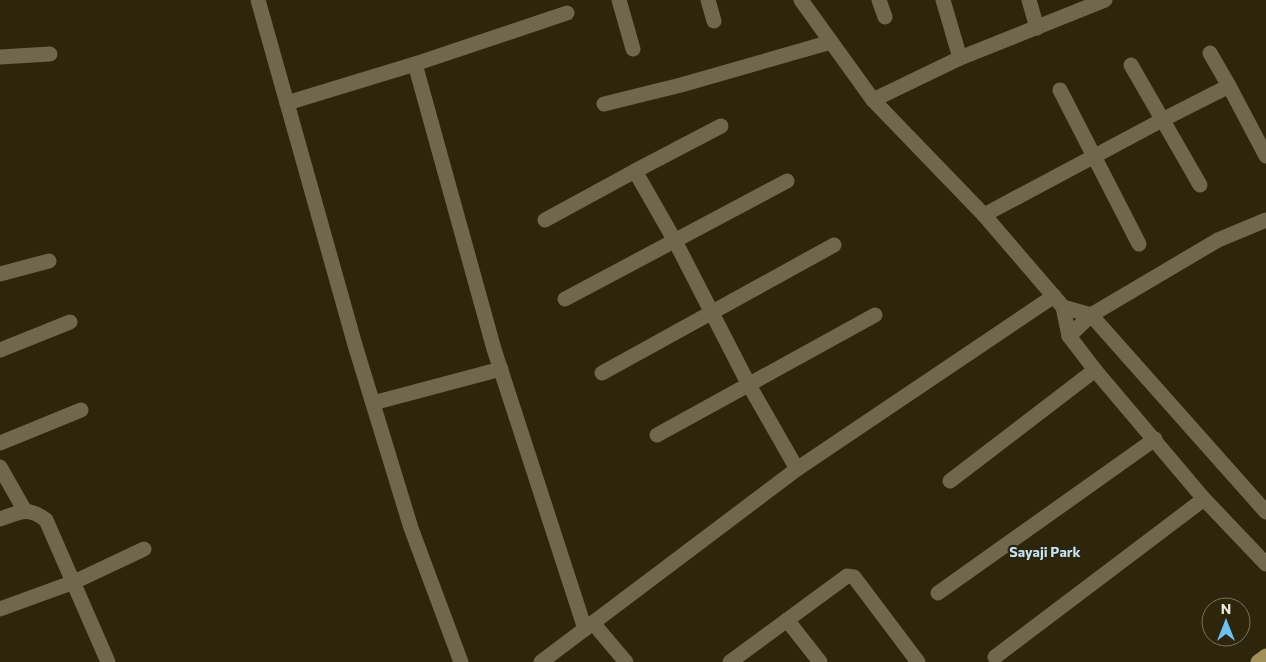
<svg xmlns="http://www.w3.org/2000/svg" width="1266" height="662" font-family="Commissioner,sans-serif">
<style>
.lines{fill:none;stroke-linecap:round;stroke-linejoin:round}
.minor{stroke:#70674d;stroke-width:15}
.major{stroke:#a2905a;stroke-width:15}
.labels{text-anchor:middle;stroke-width:4.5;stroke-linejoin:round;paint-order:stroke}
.neighbourhood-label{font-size:14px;font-weight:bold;fill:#c7e4f6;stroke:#2d250c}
</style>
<rect width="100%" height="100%" fill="#2d250c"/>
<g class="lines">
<g class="minor">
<path d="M 258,0 L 287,103"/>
<path d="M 619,0 L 633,49"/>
<path d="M 708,0 L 714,21"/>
<path d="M 801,0 L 873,100 L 984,215 L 1063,307 L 1069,336 L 1095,370 L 1204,499 L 1266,564"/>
<path d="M 879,0 L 885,17"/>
<path d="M 1029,0 L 1037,28"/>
<path d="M 1210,53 L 1229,86"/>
<path d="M 0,57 L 50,54"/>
<path d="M 960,58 L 1105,0"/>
<path d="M 415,64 L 567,13"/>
<path d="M 1131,65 L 1200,185"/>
<path d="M 1060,90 L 1139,244"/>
<path d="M 873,100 L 960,58 L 943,0"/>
<path d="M 604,104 L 681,85 L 831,42"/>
<path d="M 635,171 L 721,126"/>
<path d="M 984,215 L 1164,119 L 1229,86 L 1266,156"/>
<path d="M 545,220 L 635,171 L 675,241 L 749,385 L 797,469"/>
<path d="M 0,274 L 49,261"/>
<path d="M 565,299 L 787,181"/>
<path d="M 1063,307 L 1091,315 L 1266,512"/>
<path d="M 1069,336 L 1091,315 L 1218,240 L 1266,220"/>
<path d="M 0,350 L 70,322"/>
<path d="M 602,373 L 834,245"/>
<path d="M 373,403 L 501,369"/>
<path d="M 657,435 L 875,315"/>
<path d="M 0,443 L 81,410"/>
<path d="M 0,467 L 25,511"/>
<path d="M 950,481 L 1095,370"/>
<path d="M 0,519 C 21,512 27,506 46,520 L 108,662"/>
<path d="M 938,593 L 1155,439"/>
<path d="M 0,609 L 74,582 L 144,549"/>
<path d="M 787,620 L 820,662"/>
<path d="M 593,623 L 626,662"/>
<path d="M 995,657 L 1204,499"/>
<path d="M 461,662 L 411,528 L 355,345 L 287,103 L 415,64 L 494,349 L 585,629"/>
<path d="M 541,662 L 797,469 L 1054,296"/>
<path d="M 730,662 L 847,576 L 854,577 L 918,662"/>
</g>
<path class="major" d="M 1258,662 L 1266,656"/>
</g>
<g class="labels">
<g class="neighbourhood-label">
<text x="1045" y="557">Sayaji Park</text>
</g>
</g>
<g transform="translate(1226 622)"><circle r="24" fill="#2d250c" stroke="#7a735e"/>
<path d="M0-4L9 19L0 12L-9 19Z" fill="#6fc2f4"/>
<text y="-8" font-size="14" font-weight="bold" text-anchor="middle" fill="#ede8d9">N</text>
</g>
</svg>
